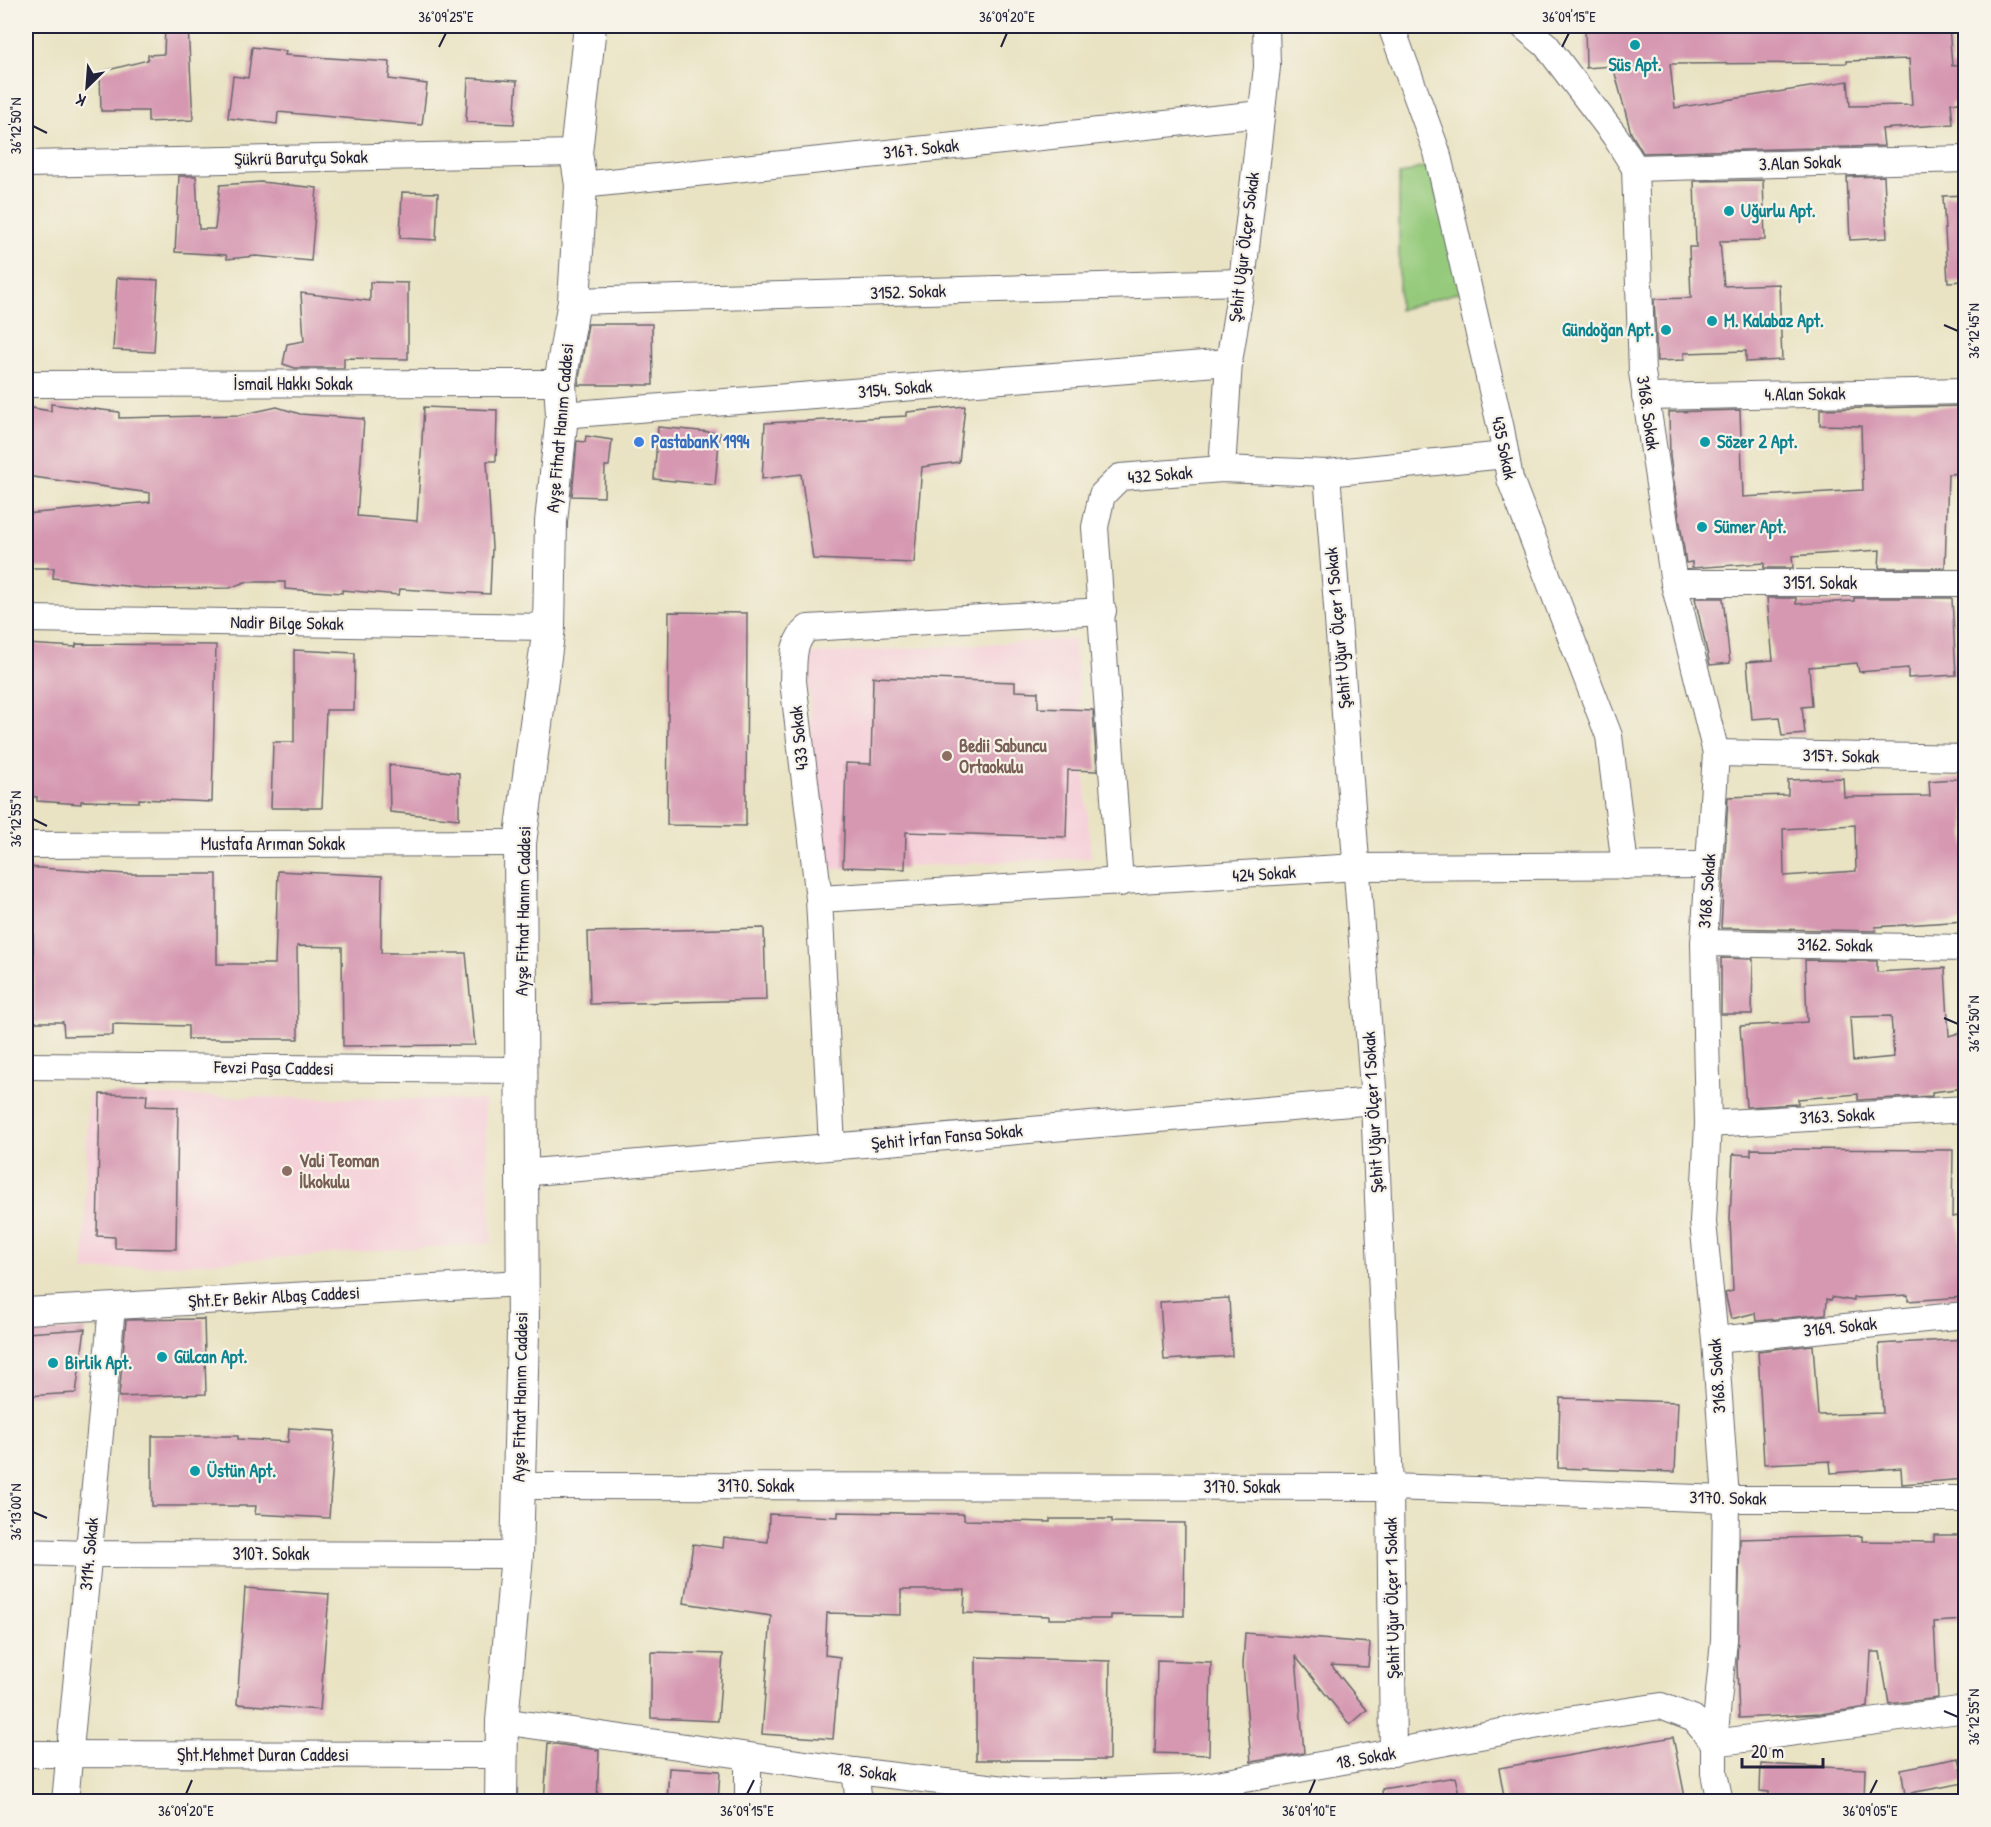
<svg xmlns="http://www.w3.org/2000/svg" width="1991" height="1827" font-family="'Patrick Hand',sans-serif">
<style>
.built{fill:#f5cfd9}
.green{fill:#95ca7c;stroke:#5c765c;stroke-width:1.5}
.building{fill:#d698b1;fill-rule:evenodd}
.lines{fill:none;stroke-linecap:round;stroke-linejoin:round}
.minor-casing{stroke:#68666b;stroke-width:28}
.tertiary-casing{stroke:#68666b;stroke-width:34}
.minor{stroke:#fff;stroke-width:26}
.tertiary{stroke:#fff;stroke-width:32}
.ticks{fill:none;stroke:#22223b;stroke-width:2}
.culture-dot{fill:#0f9aa8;stroke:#f7f3e8;stroke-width:2}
.shop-dot{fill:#3f7fe0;stroke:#f7f3e8;stroke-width:2}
.education-dot{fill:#8d6e63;stroke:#f7f3e8;stroke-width:2}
.labels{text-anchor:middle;stroke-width:4.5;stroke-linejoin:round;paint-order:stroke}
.culture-label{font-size:18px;font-weight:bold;fill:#0d838f;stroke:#f7f3e8;text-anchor:start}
.street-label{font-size:18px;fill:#22223b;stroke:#f7f3e8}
.shop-label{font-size:18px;font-weight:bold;fill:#366cbe;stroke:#f7f3e8;text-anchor:start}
.education-label{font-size:18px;font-weight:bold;fill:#785e54;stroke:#f7f3e8;text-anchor:start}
.neatline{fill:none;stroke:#22223b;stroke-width:2}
.ticks-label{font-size:15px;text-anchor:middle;fill:#22223b}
</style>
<rect width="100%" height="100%" fill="#f7f3e8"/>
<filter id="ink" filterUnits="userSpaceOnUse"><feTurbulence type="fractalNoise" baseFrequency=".0167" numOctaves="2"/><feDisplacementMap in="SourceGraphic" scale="12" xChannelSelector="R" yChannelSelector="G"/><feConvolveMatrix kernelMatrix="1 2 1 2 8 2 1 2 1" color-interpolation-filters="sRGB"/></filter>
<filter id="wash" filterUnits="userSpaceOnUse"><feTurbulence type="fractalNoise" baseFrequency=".008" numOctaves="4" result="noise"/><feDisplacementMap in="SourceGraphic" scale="24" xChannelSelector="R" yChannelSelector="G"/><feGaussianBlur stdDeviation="1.35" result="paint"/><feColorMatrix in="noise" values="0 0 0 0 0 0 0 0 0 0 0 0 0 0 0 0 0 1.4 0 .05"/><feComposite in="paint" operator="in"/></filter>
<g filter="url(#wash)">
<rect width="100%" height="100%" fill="#e9e3c3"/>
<g class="built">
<path d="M 1074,639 L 1091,858 L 816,870 L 808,654 Z"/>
<path d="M 88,1095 L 484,1100 L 492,1243 L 84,1271 Z"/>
</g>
<path class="green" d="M 1428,165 L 1466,290 L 1399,310 L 1399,175 Z"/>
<g id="blocks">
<g class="building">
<path d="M 165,26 L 188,26 L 193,120 L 148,122 L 148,111 L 101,111 L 100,72 L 148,60 L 148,55 L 164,54 Z"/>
<path d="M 1585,26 L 1949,26 L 1952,66 L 1965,65 L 1965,102 L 1951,103 L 1953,124 L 1882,129 L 1884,146 L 1643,153 L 1631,133 L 1613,66 L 1586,68 ZM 1909,59 L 1912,105 L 1850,106 L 1848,81 L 1675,108 L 1670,64 L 1847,63 L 1847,61 Z"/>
<path d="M 252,47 L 286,51 L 285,55 L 390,62 L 389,79 L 427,84 L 422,125 L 278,112 L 277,124 L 228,118 L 233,76 L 248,78 Z"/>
<path d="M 468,78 L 517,81 L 514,124 L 466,122 Z"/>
<path d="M 179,176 L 196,176 L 199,229 L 215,229 L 220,185 L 261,182 L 317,188 L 311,261 L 256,256 L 227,259 L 226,255 L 175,252 Z"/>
<path d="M 1884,176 L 1887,238 L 1850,240 L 1847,177 Z"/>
<path d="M 1763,180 L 1765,240 L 1720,241 L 1724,286 L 1779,284 L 1782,360 L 1746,362 L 1746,351 L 1684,353 L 1684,360 L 1657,361 L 1654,299 L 1691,298 L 1689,247 L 1696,247 L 1694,181 Z"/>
<path d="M 402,192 L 438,193 L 436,240 L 400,238 Z"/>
<path d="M 1965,195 L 1965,281 L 1948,282 L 1943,196 Z"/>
<path d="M 117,278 L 158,280 L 154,352 L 113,350 Z"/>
<path d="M 370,282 L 408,283 L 408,359 L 344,358 L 344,368 L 295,368 L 283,364 L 287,344 L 304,341 L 301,293 L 370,301 Z"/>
<path d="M 588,324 L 652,324 L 653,385 L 578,385 Z"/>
<path d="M 51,404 L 119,412 L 119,418 L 240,415 L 277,407 L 300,414 L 364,419 L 357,516 L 417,521 L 424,407 L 497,410 L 496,461 L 487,461 L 492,548 L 490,594 L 400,589 L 399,595 L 342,590 L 342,593 L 285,589 L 285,582 L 245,582 L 230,588 L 153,589 L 53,578 L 54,568 L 26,568 L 26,514 L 150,502 L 150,493 L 26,476 L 26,407 L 51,411 Z"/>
<path d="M 965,406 L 959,462 L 922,467 L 914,563 L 813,559 L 801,474 L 762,479 L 765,423 L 907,416 L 907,412 Z"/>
<path d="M 1965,406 L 1965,473 L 1948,474 L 1945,568 L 1879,568 L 1880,550 L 1792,556 L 1793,568 L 1764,568 L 1764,563 L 1692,568 L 1692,562 L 1686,563 L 1670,456 L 1669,412 L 1740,410 L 1743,497 L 1863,490 L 1861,426 L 1820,425 L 1820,409 Z"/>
<path d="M 658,427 L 720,433 L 715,485 L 654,479 Z"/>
<path d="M 586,436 L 612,440 L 609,466 L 605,466 L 604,497 L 572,496 L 577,441 L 585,442 Z"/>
<path d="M 1695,598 L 1723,598 L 1730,663 L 1710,665 Z"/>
<path d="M 1767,598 L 1796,598 L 1796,604 L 1854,601 L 1854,598 L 1952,598 L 1956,675 L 1908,678 L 1908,668 L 1859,672 L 1857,663 L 1809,667 L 1812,706 L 1802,707 L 1805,734 L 1782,736 L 1779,717 L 1752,719 L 1747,662 L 1773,660 Z"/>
<path d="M 669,612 L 747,613 L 746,826 L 667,825 Z"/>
<path d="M 26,644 L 76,647 L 76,644 L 216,645 L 212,802 L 139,799 L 139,802 L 81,801 L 81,804 L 37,801 L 37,797 L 26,796 Z"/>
<path d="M 294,650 L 355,653 L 354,710 L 326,710 L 322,808 L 271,808 L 273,742 L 294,742 Z"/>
<path d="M 873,677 L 1015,682 L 1015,691 L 1038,692 L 1038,708 L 1093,710 L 1097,771 L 1068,770 L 1066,837 L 906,832 L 905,869 L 843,867 L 846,763 L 871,764 Z"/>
<path d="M 389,765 L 459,773 L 459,819 L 390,812 Z"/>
<path d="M 1843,778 L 1844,797 L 1930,796 L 1929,781 L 1965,778 L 1965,921 L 1875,927 L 1876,931 L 1721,928 L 1728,797 L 1788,795 L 1788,780 ZM 1855,825 L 1856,871 L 1784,876 L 1783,829 Z"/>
<path d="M 26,867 L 126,874 L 217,874 L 217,964 L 275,964 L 278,871 L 382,876 L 381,953 L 466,953 L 475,1045 L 343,1046 L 342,947 L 297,946 L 298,1039 L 188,1039 L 188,1026 L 113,1024 L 113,1035 L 64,1036 L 63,1022 L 34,1022 L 33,934 L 26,934 Z"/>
<path d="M 764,928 L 766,1000 L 590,1004 L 588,932 Z"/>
<path d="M 1721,958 L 1753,959 L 1752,1014 L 1721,1014 Z"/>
<path d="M 1805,960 L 1877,961 L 1877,972 L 1945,968 L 1949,1036 L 1965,1031 L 1965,1088 L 1932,1092 L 1932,1096 L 1858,1100 L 1858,1094 L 1798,1099 L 1798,1104 L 1746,1107 L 1740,1026 L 1807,1022 ZM 1891,1016 L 1894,1057 L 1853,1061 L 1850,1017 Z"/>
<path d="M 100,1094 L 147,1095 L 146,1106 L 178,1107 L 176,1249 L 115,1248 L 115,1237 L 97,1236 Z"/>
<path d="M 1751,1149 L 1953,1150 L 1952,1217 L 1958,1216 L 1964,1297 L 1908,1301 L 1908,1295 L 1854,1298 L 1854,1301 L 1832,1297 L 1831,1300 L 1827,1299 L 1826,1314 L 1756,1321 L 1755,1313 L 1731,1319 L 1725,1293 L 1733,1291 L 1730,1219 L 1733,1154 L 1751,1155 Z"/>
<path d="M 1229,1298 L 1232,1356 L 1164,1360 L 1160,1302 Z"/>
<path d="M 204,1319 L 206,1394 L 119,1397 L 126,1320 Z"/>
<path d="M 85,1329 L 76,1393 L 26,1396 L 26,1333 Z"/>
<path d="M 1965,1339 L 1965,1479 L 1902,1484 L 1901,1468 L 1831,1473 L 1830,1461 L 1764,1464 L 1758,1351 L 1813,1345 L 1818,1415 L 1883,1413 L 1879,1344 Z"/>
<path d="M 1560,1398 L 1678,1402 L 1675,1472 L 1558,1468 Z"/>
<path d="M 289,1428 L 335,1431 L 329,1518 L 255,1514 L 256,1506 L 152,1506 L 152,1436 L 238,1436 L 238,1439 L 288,1442 Z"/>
<path d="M 838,1512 L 964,1514 L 964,1520 L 1050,1522 L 1050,1519 L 1112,1519 L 1112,1522 L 1185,1523 L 1184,1616 L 1111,1615 L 1111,1619 L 1049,1619 L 1049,1616 L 964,1613 L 965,1590 L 901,1590 L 901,1615 L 827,1613 L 825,1655 L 840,1657 L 833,1739 L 762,1734 L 771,1616 L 684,1603 L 693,1544 L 723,1548 L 724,1537 L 768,1542 L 769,1514 L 838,1517 Z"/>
<path d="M 1934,1535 L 1965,1535 L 1965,1620 L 1934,1622 L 1938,1698 L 1889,1704 L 1880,1652 L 1871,1652 L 1868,1707 L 1820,1714 L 1739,1718 L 1737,1666 L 1740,1539 L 1862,1536 L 1862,1541 L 1934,1542 Z"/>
<path d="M 245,1588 L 329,1594 L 320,1710 L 237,1704 Z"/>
<path d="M 1245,1633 L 1370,1643 L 1368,1667 L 1331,1665 L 1367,1710 L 1350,1725 L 1296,1657 L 1304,1753 L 1251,1762 L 1243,1665 Z"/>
<path d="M 651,1652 L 723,1654 L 718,1721 L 651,1718 Z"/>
<path d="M 976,1657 L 1110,1661 L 1109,1760 L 976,1760 Z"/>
<path d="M 1157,1660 L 1211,1662 L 1209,1755 L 1155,1753 Z"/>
<path d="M 1673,1737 L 1686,1802 L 1505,1802 L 1499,1768 Z"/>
<path d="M 548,1743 L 599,1750 L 597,1802 L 544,1802 Z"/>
<path d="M 1959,1758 L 1964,1783 L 1905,1794 L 1901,1769 Z"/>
<path d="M 1761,1764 L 1865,1769 L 1864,1802 L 1769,1802 L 1769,1792 L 1760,1791 Z"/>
<path d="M 669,1768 L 720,1771 L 718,1802 L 667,1802 Z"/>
<path d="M 1455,1777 L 1461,1802 L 1383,1802 L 1382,1789 Z"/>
</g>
</g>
</g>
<g filter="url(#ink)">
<use href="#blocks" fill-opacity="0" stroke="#68666b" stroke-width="1.5"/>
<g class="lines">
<defs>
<g id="minor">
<path d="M 1391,26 L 1437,152 L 1501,429 L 1510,479 L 1609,736 L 1625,866"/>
<path d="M 1523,26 L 1546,45 L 1615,136 L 1635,168 L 1642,372 L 1674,583 L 1716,753 L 1704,943 L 1708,1124 L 1703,1222 L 1715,1340 L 1726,1499 L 1724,1640 L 1714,1743 L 1714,1773 L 1720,1802"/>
<path d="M 26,164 L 576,153"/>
<path d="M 1635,168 L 1966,159"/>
<path d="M 581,185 L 1261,114"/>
<path d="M 574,301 L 1242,282"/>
<path d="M 26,384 L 560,383"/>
<path d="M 1645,397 L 1966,391"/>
<path d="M 562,415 L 1229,362"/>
<path d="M 1222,469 L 1229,362 L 1242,282 L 1267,67 L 1266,26"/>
<path d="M 1327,473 L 1374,1101 L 1390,1487 L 1393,1753"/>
<path d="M 1674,583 L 1966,583"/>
<path d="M 26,619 L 549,627"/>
<path d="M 1716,753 L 1966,758"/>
<path d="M 26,845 L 520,843"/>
<path d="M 1120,883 L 1095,527 L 1102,495 L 1120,477 L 1222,469 L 1327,473 L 1505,455"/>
<path d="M 819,899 L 1358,867 L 1709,865"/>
<path d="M 1704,943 L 1966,948"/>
<path d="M 26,1066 L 522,1070"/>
<path d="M 1708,1124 L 1966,1109"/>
<path d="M 832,1146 L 819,899 L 793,681 C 794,661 791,642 808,628 L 1103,611"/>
<path d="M 520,1173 L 1374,1101"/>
<path d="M 26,1311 L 523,1283"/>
<path d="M 1715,1340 L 1966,1315"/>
<path d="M 518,1486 L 1390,1487 L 1726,1499 L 1966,1499"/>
<path d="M 26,1552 L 89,1554 L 517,1555"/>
<path d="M 502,1721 L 855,1771 L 1039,1793 L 1195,1788 L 1567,1720 L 1661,1706 L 1694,1719 L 1714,1743 L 1966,1709"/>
<path d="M 26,1754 L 500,1755"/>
<path d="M 855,1771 L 859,1802"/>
<path d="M 65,1802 L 112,1307"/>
<path d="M 748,1802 L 748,1756"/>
</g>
<path id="tertiary" d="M 501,1802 L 502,1721 L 517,1555 L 523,1333 L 520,843 L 549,627 L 551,522 L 562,415 L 560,383 L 574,301 L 581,185 L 576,153 L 590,26"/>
</defs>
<use href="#minor" class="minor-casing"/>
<use href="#tertiary" class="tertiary-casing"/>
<use href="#minor" class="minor"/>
<use href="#tertiary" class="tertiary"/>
</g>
</g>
<path class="ticks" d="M 439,47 L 446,33M 1001,47 L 1007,33M 1562,47 L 1569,33M 33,126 L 47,133M 1944,325 L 1958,331M 33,819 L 47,826M 1944,1018 L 1958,1024M 33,1512 L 47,1518M 1944,1711 L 1958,1717M 186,1794 L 192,1780M 747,1794 L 754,1780M 1309,1794 L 1315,1780M 1870,1794 L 1877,1780"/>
<g class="culture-dot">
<circle cx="1635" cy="45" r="6"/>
<circle cx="1729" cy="211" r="6"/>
<circle cx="1712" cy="321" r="6"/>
<circle cx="1666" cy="330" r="6"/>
<circle cx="1705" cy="442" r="6"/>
<circle cx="1702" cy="527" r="6"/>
<circle cx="162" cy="1357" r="6"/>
<circle cx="53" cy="1363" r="6"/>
<circle cx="195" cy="1471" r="6"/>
</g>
<circle class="shop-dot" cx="639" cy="442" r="6"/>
<g class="education-dot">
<circle cx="947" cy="756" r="6"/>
<circle cx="287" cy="1171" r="6"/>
</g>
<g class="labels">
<g class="culture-label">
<text x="1635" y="71" text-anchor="middle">Süs Apt.</text>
<text x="1741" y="217">Uğurlu Apt.</text>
<text x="1724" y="327">M. Kalabaz Apt.</text>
<text x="1654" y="336" text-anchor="end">Gündoğan Apt.</text>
<text x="1717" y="448">Sözer 2 Apt.</text>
<text x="1714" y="533">Sümer Apt.</text>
<text x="174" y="1363">Gülcan Apt.</text>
<text x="65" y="1369">Birlik Apt.</text>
<text x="207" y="1477">Üstün Apt.</text>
</g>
<g class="street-label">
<text transform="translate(921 149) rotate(-6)" y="6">3167. Sokak</text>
<text transform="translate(301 158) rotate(-1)" y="6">Şükrü Barutçu Sokak</text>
<text transform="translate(1800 163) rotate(-2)" y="6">3.Alan Sokak</text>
<text transform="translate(1244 247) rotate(-83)" y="6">Şehit Uğur Ölçer Sokak</text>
<text transform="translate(908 292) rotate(-2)" y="6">3152. Sokak</text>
<text x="293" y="390">İsmail Hakkı Sokak</text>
<text transform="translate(895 389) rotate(-5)" y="6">3154. Sokak</text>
<text transform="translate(1805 394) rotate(-1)" y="6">4.Alan Sokak</text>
<text transform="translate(1648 413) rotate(82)" y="6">3168. Sokak</text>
<text transform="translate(560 428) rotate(-85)" y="6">Ayşe Fitnat Hanım Caddesi</text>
<text transform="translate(1504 448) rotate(78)" y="6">435 Sokak</text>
<text transform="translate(1160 475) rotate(-5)" y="6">432 Sokak</text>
<text x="1820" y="589">3151. Sokak</text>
<text transform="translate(287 623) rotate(1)" y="6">Nadir Bilge Sokak</text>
<text transform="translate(1338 628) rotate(-95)" y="6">Şehit Uğur Ölçer 1 Sokak</text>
<text transform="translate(799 738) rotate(-96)" y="6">433 Sokak</text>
<text transform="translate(1841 756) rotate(1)" y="6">3157. Sokak</text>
<text x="273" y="850">Mustafa Arıman Sokak</text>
<text transform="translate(1264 874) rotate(-4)" y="6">424 Sokak</text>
<text transform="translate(1707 891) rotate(-86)" y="6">3168. Sokak</text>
<text transform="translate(523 911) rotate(-89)" y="6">Ayşe Fitnat Hanım Caddesi</text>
<text transform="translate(1835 945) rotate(1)" y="6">3162. Sokak</text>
<text transform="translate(274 1068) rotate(1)" y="6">Fevzi Paşa Caddesi</text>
<text transform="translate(1373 1112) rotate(-93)" y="6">Şehit Uğur Ölçer 1 Sokak</text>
<text transform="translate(1837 1116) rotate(-3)" y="6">3163. Sokak</text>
<text transform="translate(947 1137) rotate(-5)" y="6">Şehit İrfan Fansa Sokak</text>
<text transform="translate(274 1297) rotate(-3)" y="6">Şht.Er Bekir Albaş Caddesi</text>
<text transform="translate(1840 1327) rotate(-6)" y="6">3169. Sokak</text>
<text transform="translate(1717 1376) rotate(-94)" y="6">3168. Sokak</text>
<text transform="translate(520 1397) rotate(-89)" y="6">Ayşe Fitnat Hanım Caddesi</text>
<text x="756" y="1492">3170. Sokak</text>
<text x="1242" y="1493">3170. Sokak</text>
<text transform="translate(1728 1498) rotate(1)" y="6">3170. Sokak</text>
<text transform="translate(89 1554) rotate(-85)" y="6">3114. Sokak</text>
<text x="271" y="1560">3107. Sokak</text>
<text transform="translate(1392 1598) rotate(-91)" y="6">Şehit Uğur Ölçer 1 Sokak</text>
<text x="263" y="1761">Şht.Mehmet Duran Caddesi</text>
<text transform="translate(1366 1758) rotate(-10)" y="6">18. Sokak</text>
<text transform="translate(867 1772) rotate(7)" y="6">18. Sokak</text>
</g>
<g class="shop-label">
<text x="651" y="448">PastabanK 1994</text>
</g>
<g class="education-label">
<text x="959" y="752">Bedii Sabuncu<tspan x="959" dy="21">Ortaokulu</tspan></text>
<text x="299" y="1167">Vali Teoman<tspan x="299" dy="21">İlkokulu</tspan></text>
</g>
</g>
<rect width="1991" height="1827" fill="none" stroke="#f7f3e8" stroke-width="66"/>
<g transform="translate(87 87) rotate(205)" stroke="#f7f3e8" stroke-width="4.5" paint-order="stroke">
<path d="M0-4.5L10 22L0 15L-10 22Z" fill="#22223b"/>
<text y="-9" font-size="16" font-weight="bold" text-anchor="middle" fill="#22223b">K</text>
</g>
<path d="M1742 1758v9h81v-9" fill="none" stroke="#22223b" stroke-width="3"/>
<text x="1751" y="1758" font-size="18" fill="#22223b" stroke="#f7f3e8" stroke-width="4.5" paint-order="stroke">20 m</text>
<rect x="33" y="33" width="1925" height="1761" class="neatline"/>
<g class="ticks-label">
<text x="446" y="22">36°09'25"E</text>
<text x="1007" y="22">36°09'20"E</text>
<text x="1569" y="22">36°09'15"E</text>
<text transform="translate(16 126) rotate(-90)" y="5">36°12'50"N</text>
<text transform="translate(1974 331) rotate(-90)" y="5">36°12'45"N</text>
<text transform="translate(16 819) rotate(-90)" y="5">36°12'55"N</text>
<text transform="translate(1974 1024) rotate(-90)" y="5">36°12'50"N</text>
<text transform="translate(16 1512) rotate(-90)" y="5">36°13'00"N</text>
<text transform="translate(1974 1717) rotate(-90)" y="5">36°12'55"N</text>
<text x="186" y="1816">36°09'20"E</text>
<text x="747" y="1816">36°09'15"E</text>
<text x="1309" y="1816">36°09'10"E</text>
<text x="1870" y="1816">36°09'05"E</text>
</g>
</svg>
